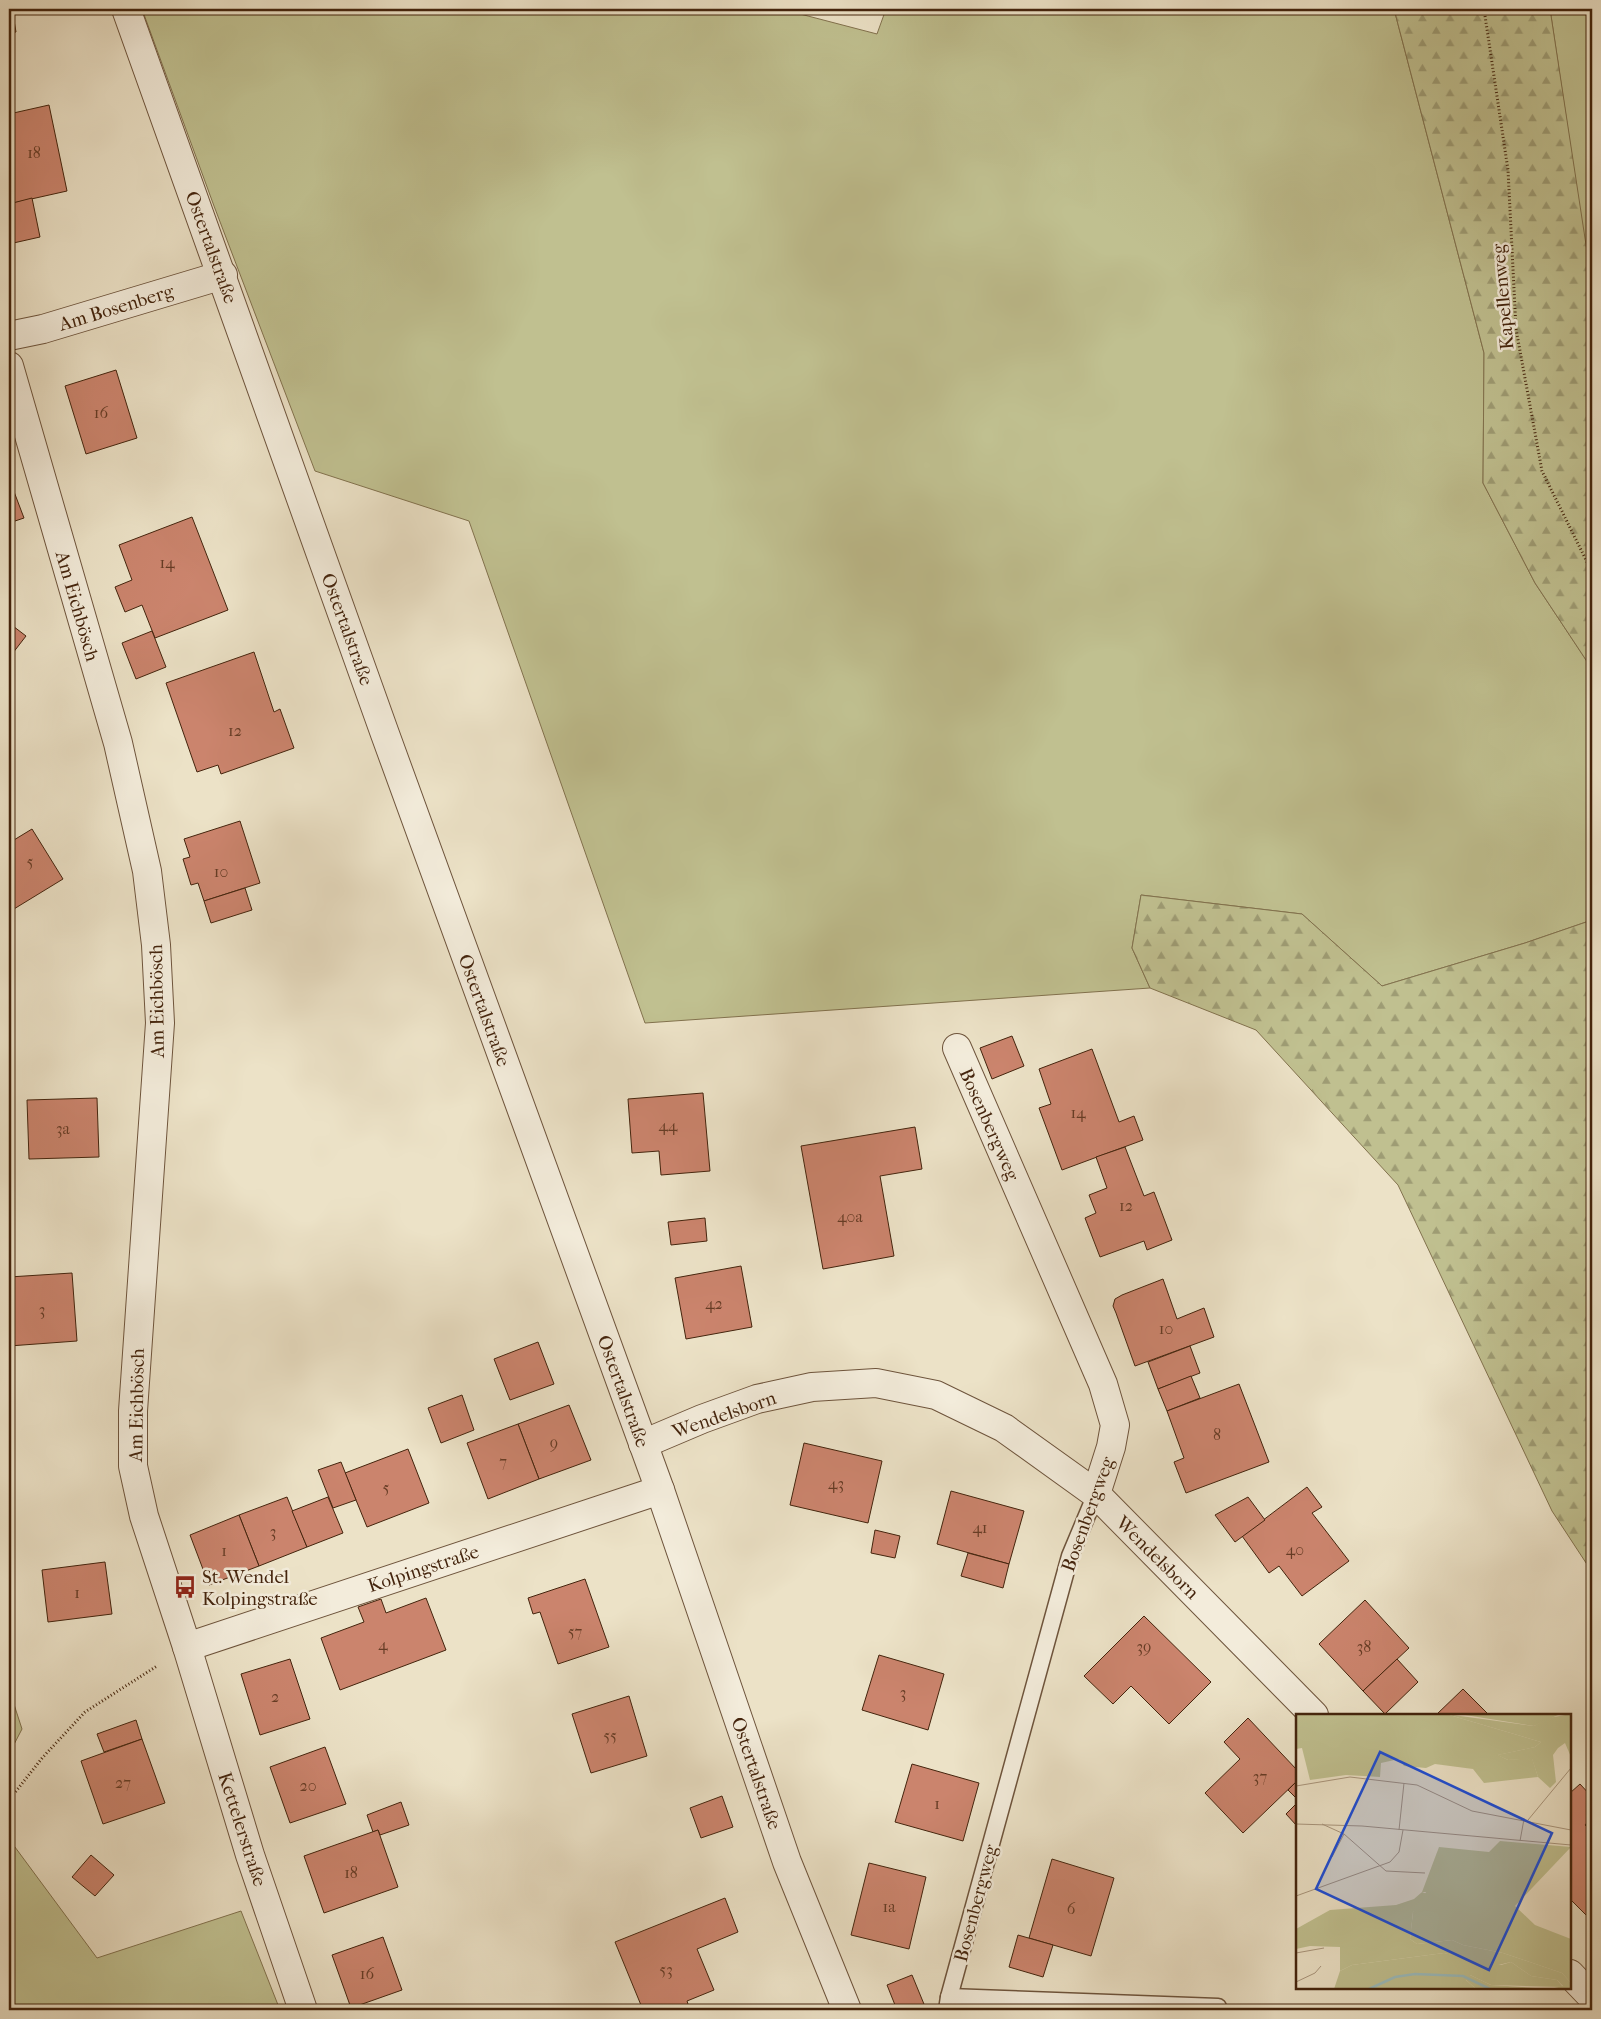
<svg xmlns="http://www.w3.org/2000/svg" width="1601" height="2019" font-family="'IM FELL French Canon',serif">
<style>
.grass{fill:#c0c090;stroke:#82724e}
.forest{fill:url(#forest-firs);stroke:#82724e}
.building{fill:#cb846d;stroke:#44240d}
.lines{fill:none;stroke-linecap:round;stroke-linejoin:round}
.service-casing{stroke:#6e543c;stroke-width:19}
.minor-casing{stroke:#6e543c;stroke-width:30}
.tertiary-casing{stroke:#6e543c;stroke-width:30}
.path{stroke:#44240d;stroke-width:3;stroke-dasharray:1 2.5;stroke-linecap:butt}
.service{stroke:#f3ecdb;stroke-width:16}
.minor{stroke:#f3ecdb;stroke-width:28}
.tertiary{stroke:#f3ecdb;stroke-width:28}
.labels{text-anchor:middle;stroke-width:5;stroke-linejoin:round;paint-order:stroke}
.number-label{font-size:16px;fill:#663c25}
.street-label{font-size:19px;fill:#44240d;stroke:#f3ecdb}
.poi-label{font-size:19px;fill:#44240d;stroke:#f3ecdb;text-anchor:start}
.inset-river{fill:none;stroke:#9bbcbd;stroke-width:2.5}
.inset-road{fill:none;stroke:#a9967d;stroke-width:1}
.view{fill:#1d4ed8;fill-opacity:0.15;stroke:#1d4ed8;stroke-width:2.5}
.inset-edge{fill:none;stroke:#44240d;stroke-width:2.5}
</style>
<defs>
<pattern id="forest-firs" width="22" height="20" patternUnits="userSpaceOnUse" patternTransform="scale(1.25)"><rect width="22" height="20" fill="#c0c090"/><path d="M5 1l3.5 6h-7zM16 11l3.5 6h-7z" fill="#9e9c74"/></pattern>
</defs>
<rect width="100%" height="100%" fill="#ece2c7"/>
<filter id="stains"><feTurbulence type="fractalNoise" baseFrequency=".004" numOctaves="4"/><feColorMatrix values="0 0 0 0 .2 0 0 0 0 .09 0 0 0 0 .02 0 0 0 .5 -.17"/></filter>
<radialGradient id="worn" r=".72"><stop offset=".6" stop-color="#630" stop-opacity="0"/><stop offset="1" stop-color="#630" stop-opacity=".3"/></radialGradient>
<g class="grass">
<path d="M 142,9 L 781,9 L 877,34 L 886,9 L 1394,9 L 1484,353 L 1483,483 L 1535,583 L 1592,669 L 1592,920 L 1525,943 L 1382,986 L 1302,914 L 1141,895 L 1132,948 L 1150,988 L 645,1023 L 469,521 L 315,471 L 214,206 Z"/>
<path d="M 1550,9 L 1592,9 L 1592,284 L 1589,271 Z"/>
<path d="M 9,1689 L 22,1729 L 9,1754 Z"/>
<path d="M 9,1839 L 97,1958 L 241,1911 L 280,2010 L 9,2010 Z"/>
</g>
<g class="forest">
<path d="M 1394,9 L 1550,9 L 1592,284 L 1592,669 L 1535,583 L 1483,483 L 1484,353 Z"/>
<path d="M 1141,895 L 1302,914 L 1382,986 L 1525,943 L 1592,920 L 1592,1572 L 1552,1511 L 1398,1185 L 1256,1030 L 1150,988 L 1132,948 Z"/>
</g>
<g class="building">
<path d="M 9,9 L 12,9 L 16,32 L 9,33 Z"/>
<path d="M 49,105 L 67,191 L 9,204 L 9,114 Z"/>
<path d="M 32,198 L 40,237 L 9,244 L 9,204 Z"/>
<path d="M 116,370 L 137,438 L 86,454 L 65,386 Z"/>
<path d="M 13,489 L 24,518 L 9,523 L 9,490 Z"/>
<path d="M 192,517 L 228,610 L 155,638 L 142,605 L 125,612 L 115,587 L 132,580 L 119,545 Z"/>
<path d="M 9,623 L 26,636 L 9,658 Z"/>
<path d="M 152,631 L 166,667 L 136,679 L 122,643 Z"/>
<path d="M 254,652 L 274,712 L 280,709 L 294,748 L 221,774 L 218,765 L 197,772 L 166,683 Z"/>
<path d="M 240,821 L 260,883 L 204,901 L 198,883 L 191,885 L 183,859 L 190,857 L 184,839 Z"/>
<path d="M 32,829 L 63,879 L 9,912 L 9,843 Z"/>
<path d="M 245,888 L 252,910 L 211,923 L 204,901 Z"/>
<path d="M 1012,1036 L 1024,1066 L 992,1079 L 980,1048 Z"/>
<path d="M 1092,1049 L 1119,1122 L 1134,1116 L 1143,1140 L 1062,1170 L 1039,1108 L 1051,1104 L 1039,1069 Z"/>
<path d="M 703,1093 L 710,1171 L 661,1175 L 659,1151 L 632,1153 L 628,1099 Z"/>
<path d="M 97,1098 L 99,1157 L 29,1159 L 27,1100 Z"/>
<path d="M 915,1127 L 922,1169 L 880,1176 L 894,1256 L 823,1269 L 801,1146 Z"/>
<path d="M 1125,1147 L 1144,1196 L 1154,1192 L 1172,1240 L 1147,1250 L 1144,1241 L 1100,1257 L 1085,1218 L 1096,1213 L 1089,1195 L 1107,1188 L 1096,1157 Z"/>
<path d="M 705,1218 L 707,1241 L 671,1245 L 668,1222 Z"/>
<path d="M 741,1266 L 752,1327 L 686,1339 L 675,1278 Z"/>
<path d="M 72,1273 L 77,1341 L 9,1346 L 9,1277 Z"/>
<path d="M 1163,1279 L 1177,1319 L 1204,1308 L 1214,1337 L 1135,1366 L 1116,1313 L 1113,1306 L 1115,1299 L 1122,1295 Z"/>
<path d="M 538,1342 L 554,1384 L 510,1400 L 494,1359 Z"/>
<path d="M 1190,1346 L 1200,1373 L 1158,1389 L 1148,1362 Z"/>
<path d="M 1191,1376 L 1200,1398 L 1167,1411 L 1158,1389 Z"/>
<path d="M 1239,1384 L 1269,1462 L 1186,1493 L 1174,1462 L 1184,1458 L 1167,1411 Z"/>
<path d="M 462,1395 L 474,1430 L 441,1443 L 428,1408 Z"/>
<path d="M 569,1405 L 591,1460 L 539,1479 L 518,1424 Z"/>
<path d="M 518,1424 L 539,1479 L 488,1499 L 467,1443 Z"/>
<path d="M 804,1443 L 882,1461 L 868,1523 L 790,1505 Z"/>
<path d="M 408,1449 L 429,1503 L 367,1527 L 345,1473 Z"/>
<path d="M 341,1462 L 356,1500 L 333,1508 L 318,1470 Z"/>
<path d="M 1307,1487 L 1322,1507 L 1312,1513 L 1349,1561 L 1302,1596 L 1279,1566 L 1269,1573 L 1242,1536 Z"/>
<path d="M 951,1491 L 1024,1511 L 1009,1564 L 937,1544 Z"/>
<path d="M 287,1497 L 307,1547 L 259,1566 L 239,1515 Z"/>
<path d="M 328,1497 L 343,1533 L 307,1547 L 292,1511 Z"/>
<path d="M 1248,1497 L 1265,1520 L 1235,1542 L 1215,1515 Z"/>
<path d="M 239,1515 L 259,1566 L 209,1585 L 190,1535 Z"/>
<path d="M 875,1530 L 900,1536 L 895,1558 L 871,1553 Z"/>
<path d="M 968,1553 L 1009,1564 L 1003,1588 L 961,1576 Z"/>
<path d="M 105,1562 L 112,1614 L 48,1622 L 42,1570 Z"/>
<path d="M 585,1579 L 609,1647 L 558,1664 L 540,1612 L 533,1614 L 528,1598 Z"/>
<path d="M 426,1598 L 446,1650 L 340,1690 L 321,1638 L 364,1622 L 358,1607 L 381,1599 L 386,1613 Z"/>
<path d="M 1365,1600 L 1409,1648 L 1363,1691 L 1319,1644 Z"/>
<path d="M 1144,1616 L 1211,1682 L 1169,1724 L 1131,1686 L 1113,1704 L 1084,1676 Z"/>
<path d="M 879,1655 L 944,1674 L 928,1730 L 862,1710 Z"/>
<path d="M 290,1659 L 310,1719 L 260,1735 L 241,1674 Z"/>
<path d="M 1397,1659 L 1418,1682 L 1385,1714 L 1363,1691 Z"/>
<path d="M 1463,1689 L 1489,1715 L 1436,1715 Z"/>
<path d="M 629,1696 L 647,1756 L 591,1773 L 572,1714 Z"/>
<path d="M 1248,1718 L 1297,1770 L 1297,1781 L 1243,1833 L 1205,1793 L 1240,1759 L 1224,1742 Z"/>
<path d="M 136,1720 L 142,1739 L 104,1752 L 97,1734 Z"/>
<path d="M 142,1739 L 165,1803 L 103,1824 L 81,1761 Z"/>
<path d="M 325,1747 L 346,1804 L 290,1823 L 270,1767 Z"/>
<path d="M 912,1764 L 979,1783 L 963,1841 L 895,1822 Z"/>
<path d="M 1297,1781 L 1297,1799 L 1288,1790 Z"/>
<path d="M 1580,1784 L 1592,1797 L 1592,1817 L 1585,1825 L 1592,1832 L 1592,1909 L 1586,1915 L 1570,1899 L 1570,1793 Z"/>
<path d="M 722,1796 L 733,1827 L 701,1838 L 690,1808 Z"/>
<path d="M 401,1802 L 409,1825 L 380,1835 L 378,1830 L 373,1832 L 367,1815 Z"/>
<path d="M 1297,1803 L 1297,1826 L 1286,1814 Z"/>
<path d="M 378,1830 L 398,1887 L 324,1913 L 304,1856 Z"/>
<path d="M 91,1855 L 114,1875 L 95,1896 L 72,1877 Z"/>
<path d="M 1052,1859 L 1114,1878 L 1091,1956 L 1029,1938 Z"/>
<path d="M 869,1863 L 926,1877 L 909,1949 L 851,1935 Z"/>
<path d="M 725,1898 L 738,1932 L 697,1949 L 714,1990 L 687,2001 L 690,2010 L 643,2010 L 615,1942 Z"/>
<path d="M 1018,1935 L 1053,1945 L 1043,1977 L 1009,1967 Z"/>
<path d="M 383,1937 L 402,1990 L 351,2008 L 332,1955 Z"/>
<path d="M 912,1975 L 926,2009 L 897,2010 L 887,1985 Z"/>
</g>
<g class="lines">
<defs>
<g id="service">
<path d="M 949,1997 L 1218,2007"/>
<path d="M 947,2010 L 949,1997 L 1070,1556 L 1096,1494"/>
</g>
<g id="minor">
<path d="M 9,336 L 43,329 L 223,275"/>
<path d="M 9,366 L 118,743 L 147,871 L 156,945 L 160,1023 L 133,1411 L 133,1466 L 144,1516 L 187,1647 L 250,1855 L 303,2010"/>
<path d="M 957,1048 L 1103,1384 L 1115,1425 L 1111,1447 L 1096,1494"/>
<path d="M 643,1444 L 702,1419 L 757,1399 L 812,1387 L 876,1383 L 936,1395 L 1004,1428 L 1096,1494 L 1314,1715"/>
<path d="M 187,1647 L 660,1490"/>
<path d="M 1570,1974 L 1592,1997"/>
</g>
<path id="tertiary" d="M 126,9 L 385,734 L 660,1490 L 787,1862 L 847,2010"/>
</defs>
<use href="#service" class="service-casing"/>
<use href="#minor" class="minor-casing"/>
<use href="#tertiary" class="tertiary-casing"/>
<g class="path">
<path d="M 1484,9 L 1508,170 L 1516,329 L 1542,471 L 1592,572"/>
<path d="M 9,1800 L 43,1757 L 85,1712 L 157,1666"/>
<path d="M 1246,2007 L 1377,2010"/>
</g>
<use href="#service" class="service"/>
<use href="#minor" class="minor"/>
<use href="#tertiary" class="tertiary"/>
</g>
<defs>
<symbol id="bus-bare" viewBox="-9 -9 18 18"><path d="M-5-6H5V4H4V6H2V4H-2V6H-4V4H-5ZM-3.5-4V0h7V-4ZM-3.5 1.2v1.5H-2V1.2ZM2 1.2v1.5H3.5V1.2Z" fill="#8f2418" stroke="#f3ecdb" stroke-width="2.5" paint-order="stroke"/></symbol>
</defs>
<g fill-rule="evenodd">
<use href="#bus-bare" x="169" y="1571" width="32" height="32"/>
</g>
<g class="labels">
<g class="number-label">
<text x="34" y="158">18</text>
<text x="101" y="418">16</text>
<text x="167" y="568">14</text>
<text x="235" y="736">12</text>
<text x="30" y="867">5</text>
<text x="221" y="877">10</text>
<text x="1078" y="1118">14</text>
<text x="668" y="1131">44</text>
<text x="63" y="1134">3a</text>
<text x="1126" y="1211">12</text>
<text x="850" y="1222">40a</text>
<text x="714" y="1309">42</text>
<text x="42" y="1315">3</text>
<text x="1166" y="1334">10</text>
<text x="1217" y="1440">8</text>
<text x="554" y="1448">9</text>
<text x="503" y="1467">7</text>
<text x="836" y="1489">43</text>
<text x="386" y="1493">5</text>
<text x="980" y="1533">41</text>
<text x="273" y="1537">3</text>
<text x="1295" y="1555">40</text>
<text x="224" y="1556">1</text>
<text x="77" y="1598">1</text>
<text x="575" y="1637">57</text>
<text x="383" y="1650">4</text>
<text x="1144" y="1652">39</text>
<text x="1364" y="1652">38</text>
<text x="903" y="1698">3</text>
<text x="275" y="1702">2</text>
<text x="610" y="1741">55</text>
<text x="1260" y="1782">37</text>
<text x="123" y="1788">27</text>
<text x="308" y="1791">20</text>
<text x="937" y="1809">1</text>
<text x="351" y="1878">18</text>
<text x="889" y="1912">1a</text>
<text x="1071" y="1914">6</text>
<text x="666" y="1975">53</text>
<text x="367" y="1979">16</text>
</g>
<g class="street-label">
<text transform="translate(212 247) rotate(70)" y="7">Ostertalstraße</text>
<text transform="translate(1502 297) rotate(-95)" y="7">Kapellenweg</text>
<text transform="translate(116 307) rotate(-17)" y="7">Am Bosenberg</text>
<text transform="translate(78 606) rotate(74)" y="7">Am Eichbösch</text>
<text transform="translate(348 629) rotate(70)" y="7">Ostertalstraße</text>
<text transform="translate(156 1001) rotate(-91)" y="7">Am Eichbösch</text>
<text transform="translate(485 1010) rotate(70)" y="7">Ostertalstraße</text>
<text transform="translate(990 1124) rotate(66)" y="7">Bosenbergweg</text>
<text transform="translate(624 1391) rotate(70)" y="7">Ostertalstraße</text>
<text transform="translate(136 1405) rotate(-89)" y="7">Am Eichbösch</text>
<text transform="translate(724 1414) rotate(-19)" y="7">Wendelsborn</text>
<text transform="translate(1087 1514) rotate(-70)" y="7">Bosenbergweg</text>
<text transform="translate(1158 1557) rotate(45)" y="7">Wendelsborn</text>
<text transform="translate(423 1568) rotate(-18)" y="7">Kolpingstraße</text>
<text transform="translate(757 1773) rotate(71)" y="7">Ostertalstraße</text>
<text transform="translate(243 1829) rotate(72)" y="7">Kettelerstraße</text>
<text transform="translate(975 1903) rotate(-75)" y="7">Bosenbergweg</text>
</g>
<g class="poi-label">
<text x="202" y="1583">St. Wendel<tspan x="202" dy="22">Kolpingstraße</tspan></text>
</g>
</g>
<g transform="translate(1296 1714)">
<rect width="275" height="275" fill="#ece2c7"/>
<path d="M 0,0 L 150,0 L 245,28 L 239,33 L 202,41 L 212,46 L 236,44 L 242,63 L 188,69 L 177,55 L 139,50 L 130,54 L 108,52 L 103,45 L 85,49 L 84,63 L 50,61 L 14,66 L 6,34 L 0,35 ZM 163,0 L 259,0 L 262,1 L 238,12 ZM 204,127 L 275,133 L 219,192 L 239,211 L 275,225 L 275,269 L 266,259 L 207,239 L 167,231 L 156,226 L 121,230 L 114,225 L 117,198 L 130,178 L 126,178 L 143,133 L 193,138 ZM 148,239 L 205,251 L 215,248 L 235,262 L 261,266 L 267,273 L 195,271 L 174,261 L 170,266 L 180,275 L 38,275 L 44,257 L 56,251 Z" fill="#c0c090"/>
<path d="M 150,0 L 238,12 L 252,4 L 275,0 L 275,43 L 269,29 L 262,34 L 257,41 L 260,68 L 254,74 L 242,63 L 236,45 L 212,46 L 201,41 L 239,33 L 245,28 ZM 126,178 L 134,181 L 126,194 L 117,198 L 114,225 L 121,230 L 156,226 L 167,231 L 207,239 L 266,259 L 275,269 L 275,275 L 180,275 L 167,263 L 128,262 L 93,269 L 90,275 L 66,275 L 90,263 L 127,256 L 174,261 L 195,271 L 254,275 L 267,272 L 261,266 L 235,262 L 215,248 L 198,252 L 148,239 L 56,251 L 44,257 L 44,233 L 14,232 L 0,235 L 0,215 L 34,196 L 100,191 L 118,185 Z" fill="#c0c090"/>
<path class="inset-river" d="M 73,275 L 99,263 L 119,260 L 167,262 L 194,275"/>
<path class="inset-road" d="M 0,72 L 54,63 L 121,71 L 176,97 L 275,116M 232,106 L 275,54M 0,110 L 66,112 L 275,131M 26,110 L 48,120 L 90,157 L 129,159M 103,116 L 108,69M 224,127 L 228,105M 36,143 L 48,120M 0,182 L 94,148 L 103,138 L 107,116M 0,239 L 28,234M 0,268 L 19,259 L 25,252"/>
<path class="view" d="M 84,38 L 256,119 L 193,256 L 20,175 Z"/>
<rect width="275" height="275" class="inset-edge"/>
</g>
<rect width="1601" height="2019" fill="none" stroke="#ece2c7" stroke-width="30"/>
<rect x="10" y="10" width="1581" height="1999" fill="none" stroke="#44240d" stroke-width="2.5"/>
<rect x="15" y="15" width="1571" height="1989" fill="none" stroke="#44240d"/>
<rect width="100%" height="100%" filter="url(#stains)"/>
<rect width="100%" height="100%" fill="url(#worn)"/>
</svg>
